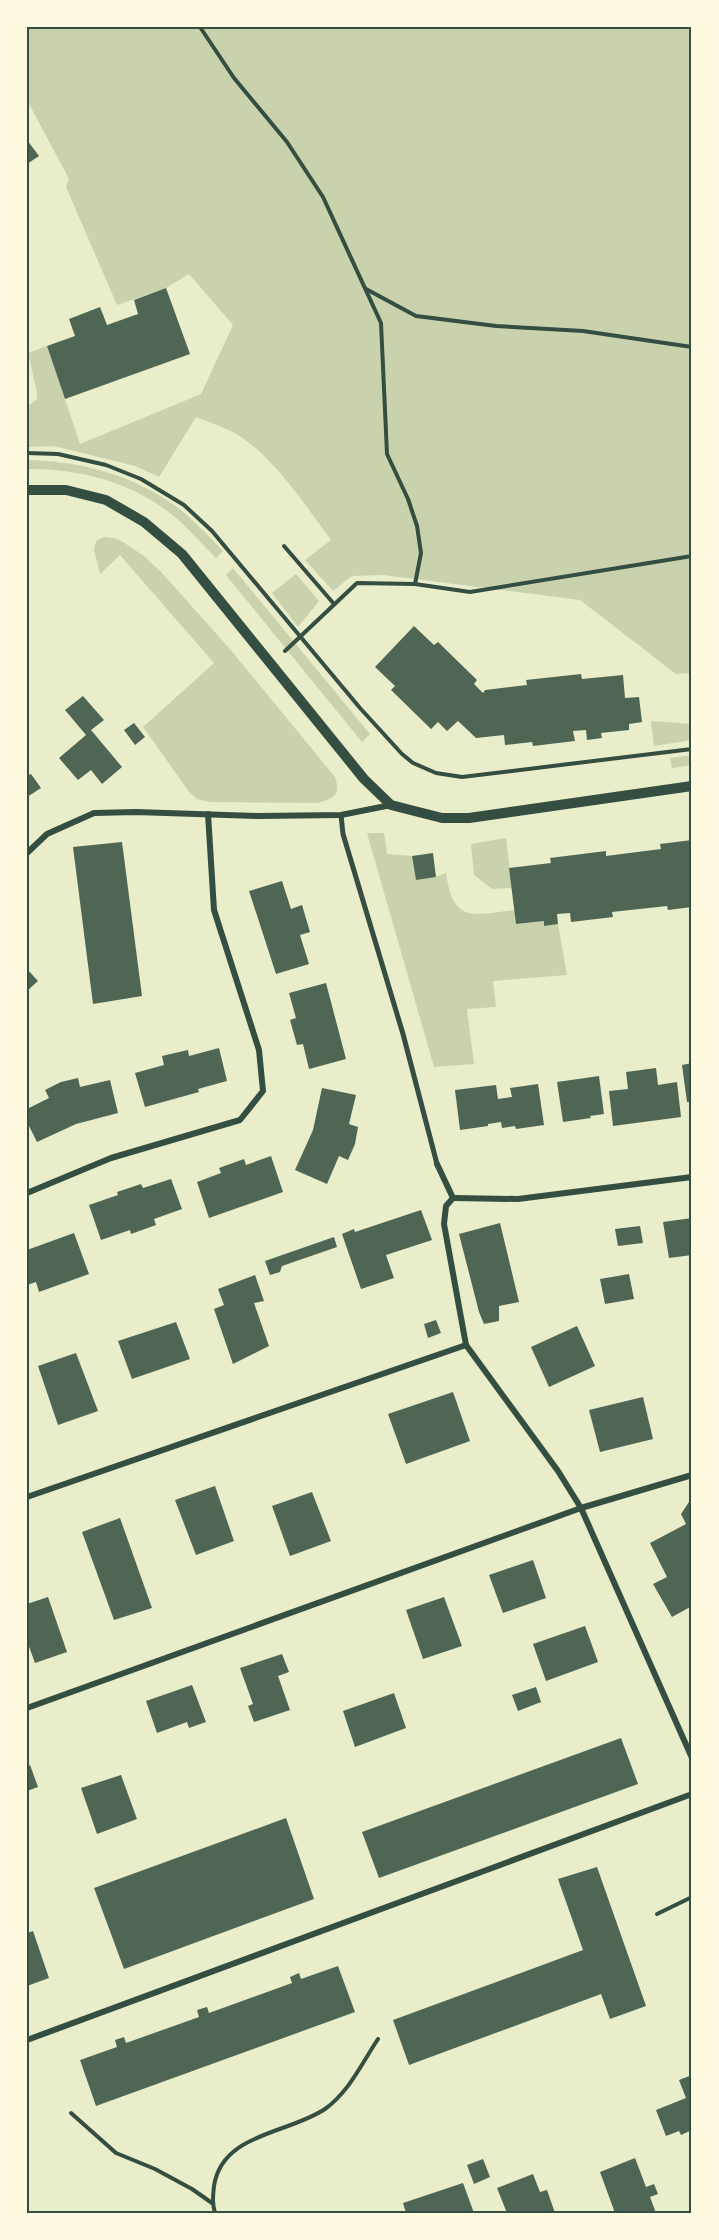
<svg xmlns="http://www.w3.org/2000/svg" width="719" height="2240" font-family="'Archivo Narrow',sans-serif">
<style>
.green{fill:#cad2ad}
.building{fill:#4f6655}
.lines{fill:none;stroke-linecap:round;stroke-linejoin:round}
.path{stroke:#344e41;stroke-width:4}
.pedestrian{stroke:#344e41;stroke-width:5}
.minor{stroke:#344e41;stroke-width:6}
.tertiary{stroke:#344e41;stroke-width:10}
.neatline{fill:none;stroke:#344e41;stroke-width:2}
</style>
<rect width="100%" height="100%" fill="#e9edc9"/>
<g class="green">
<path d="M 27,27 L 692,27 L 692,673 L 676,674 L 580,600 L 383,575 L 352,576 L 333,591 L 305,560 L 331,540 C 304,504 272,453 231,431 C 220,426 208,422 196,417 L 159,477 L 135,466 L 54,446 L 27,447 L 27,407 L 37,399 L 37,392 L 28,353 L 47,346 L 80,444 L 201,394 L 233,325 L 189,274 L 166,288 L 117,305 L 66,187 L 69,179 L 27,100 Z"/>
<path d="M 27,460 C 76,461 127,473 168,501 C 189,514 206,534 223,551 L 216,558 C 200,542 184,523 166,510 C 128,481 74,468 27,469 Z"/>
<path d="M 104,537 L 114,538 L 123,542 L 144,556 L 161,572 L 230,649 L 335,777 C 341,796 334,798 317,803 L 210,802 L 197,799 L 190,793 L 143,727 L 214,663 L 120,555 L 100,574 L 94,550 L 96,541 Z"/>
<path d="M 233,568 L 370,734 L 362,742 L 226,575 Z"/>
<path d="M 296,574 L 319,601 L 298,627 L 272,593 Z"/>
<path d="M 651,721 L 692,724 L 692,740 L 654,746 Z"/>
<path d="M 692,755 L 692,765 L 672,768 L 670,758 Z"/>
<path d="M 367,833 L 384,833 L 387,854 L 412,856 L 416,880 L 436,877 L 446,873 C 453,924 473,915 515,910 L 516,924 L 544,921 L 544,926 L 558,924 L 567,975 L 493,981 L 496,1007 L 467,1009 L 474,1064 L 434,1067 Z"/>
<path d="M 506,838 L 512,888 L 492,889 L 474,875 L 471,844 Z"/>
</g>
<g class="building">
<path d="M 27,140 L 39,156 L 27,164 Z"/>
<path d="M 166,288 L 190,354 L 65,399 L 47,346 L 75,336 L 69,319 L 100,307 L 107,325 L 138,314 L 134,300 Z"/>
<path d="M 414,626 L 434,645 L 438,642 L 477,680 L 474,684 L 483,693 L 485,690 L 527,685 L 526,680 L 581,674 L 582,679 L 623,675 L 625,698 L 639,697 L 642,722 L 629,724 L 629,730 L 601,733 L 602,738 L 587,740 L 586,730 L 573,731 L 575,741 L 533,746 L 532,742 L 505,745 L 504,735 L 476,738 L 458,721 L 447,731 L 438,722 L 431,729 L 391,690 L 395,686 L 375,667 Z"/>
<path d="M 83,696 L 104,720 L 91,730 L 122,767 L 102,784 L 91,770 L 78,780 L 59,758 L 86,735 L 65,710 Z"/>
<path d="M 134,723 L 145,737 L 135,745 L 124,730 Z"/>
<path d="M 31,774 L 41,788 L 27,797 L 27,776 Z"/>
<path d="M 692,840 L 692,907 L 668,910 L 667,906 L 612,912 L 613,917 L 571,922 L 570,913 L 557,914 L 558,924 L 544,926 L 544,921 L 516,924 L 509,868 L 551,863 L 550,858 L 606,851 L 606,856 L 661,849 L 660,844 Z"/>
<path d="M 122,842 L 142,996 L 93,1004 L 73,847 Z"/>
<path d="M 433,853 L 436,877 L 416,880 L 412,856 Z"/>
<path d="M 282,881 L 291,909 L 302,905 L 310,932 L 300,935 L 309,964 L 276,974 L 249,891 Z"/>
<path d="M 27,969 L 38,981 L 27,991 Z"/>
<path d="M 326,983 L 346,1059 L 309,1069 L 303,1044 L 297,1045 L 290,1020 L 296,1018 L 289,993 Z"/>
<path d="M 219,1048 L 227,1081 L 198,1089 L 199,1092 L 145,1107 L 135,1073 L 164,1065 L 162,1056 L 188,1050 L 189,1056 Z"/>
<path d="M 692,1063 L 692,1102 L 687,1102 L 682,1065 Z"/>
<path d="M 656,1068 L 658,1085 L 677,1082 L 681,1117 L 613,1126 L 609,1091 L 628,1089 L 626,1072 Z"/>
<path d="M 599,1076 L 604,1114 L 590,1116 L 591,1118 L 563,1122 L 557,1082 Z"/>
<path d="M 78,1078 L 80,1087 L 110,1080 L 118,1113 L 76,1124 L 37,1142 L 27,1122 L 27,1109 L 49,1098 L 45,1090 L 61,1082 Z"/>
<path d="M 538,1084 L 544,1125 L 516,1129 L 515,1126 L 502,1128 L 501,1122 L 488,1124 L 488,1126 L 460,1130 L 455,1090 L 496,1085 L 498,1099 L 512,1097 L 510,1088 Z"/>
<path d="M 322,1088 L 356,1095 L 349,1124 L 358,1127 L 355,1144 L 348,1160 L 339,1156 L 327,1184 L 295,1170 L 313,1130 Z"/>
<path d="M 271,1156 L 283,1192 L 209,1218 L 197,1182 L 221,1173 L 219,1168 L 244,1159 L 246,1165 Z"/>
<path d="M 171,1179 L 182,1209 L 154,1219 L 156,1225 L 131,1234 L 130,1230 L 101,1240 L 89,1205 L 118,1195 L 117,1192 L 141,1184 L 143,1188 Z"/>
<path d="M 421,1210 L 432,1240 L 386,1255 L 394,1278 L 361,1289 L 342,1234 L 354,1229 L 355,1232 Z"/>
<path d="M 692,1218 L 692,1255 L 669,1258 L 663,1222 Z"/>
<path d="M 500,1223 L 519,1302 L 499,1306 L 499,1321 L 484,1324 L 479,1312 L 459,1234 Z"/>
<path d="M 640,1226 L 643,1243 L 618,1246 L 615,1229 Z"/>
<path d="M 74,1233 L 89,1274 L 39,1292 L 36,1282 L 27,1285 L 27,1250 Z"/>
<path d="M 334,1237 L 337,1247 L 282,1266 L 280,1272 L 270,1275 L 265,1261 Z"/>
<path d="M 629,1274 L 634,1299 L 605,1304 L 600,1279 Z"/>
<path d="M 255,1275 L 264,1301 L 254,1303 L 269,1346 L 233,1364 L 214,1309 L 224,1305 L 218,1289 Z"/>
<path d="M 436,1320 L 441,1333 L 428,1338 L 424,1324 Z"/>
<path d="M 176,1322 L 190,1359 L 132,1379 L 118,1341 Z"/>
<path d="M 577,1326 L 595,1366 L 549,1387 L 531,1347 Z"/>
<path d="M 76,1353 L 98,1411 L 58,1425 L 38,1366 Z"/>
<path d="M 453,1392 L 470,1441 L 406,1464 L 388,1414 Z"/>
<path d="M 643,1397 L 653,1439 L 600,1452 L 589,1410 Z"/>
<path d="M 215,1486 L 234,1541 L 196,1555 L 175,1500 Z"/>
<path d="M 312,1492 L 331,1541 L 290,1556 L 272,1506 Z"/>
<path d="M 689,1502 L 692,1502 L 692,1606 L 672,1617 L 653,1584 L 667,1577 L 650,1543 L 686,1524 L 681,1514 Z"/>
<path d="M 120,1518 L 152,1608 L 114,1620 L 82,1532 Z"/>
<path d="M 533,1560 L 546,1598 L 503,1613 L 489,1575 Z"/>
<path d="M 48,1597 L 67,1652 L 35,1663 L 27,1641 L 27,1604 Z"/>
<path d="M 444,1597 L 462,1646 L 423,1659 L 406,1610 Z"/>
<path d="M 585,1626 L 598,1662 L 546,1681 L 533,1644 Z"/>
<path d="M 282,1654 L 289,1672 L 278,1676 L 290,1710 L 254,1722 L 248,1706 L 253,1704 L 240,1668 Z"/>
<path d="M 192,1685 L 206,1722 L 189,1728 L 187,1722 L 157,1733 L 146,1701 Z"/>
<path d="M 536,1687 L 541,1702 L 518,1711 L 512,1695 Z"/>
<path d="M 394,1693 L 406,1728 L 355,1747 L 343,1711 Z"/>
<path d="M 621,1738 L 638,1784 L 379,1878 L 362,1832 Z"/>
<path d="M 30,1765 L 38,1787 L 27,1791 L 27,1767 Z"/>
<path d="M 121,1775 L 137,1819 L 97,1834 L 81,1788 Z"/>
<path d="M 286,1818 L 314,1899 L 124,1969 L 94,1888 Z"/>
<path d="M 597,1867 L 646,2006 L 610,2019 L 601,1994 L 409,2065 L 393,2020 L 583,1950 L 558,1879 Z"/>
<path d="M 33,1931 L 49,1978 L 27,1986 L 27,1933 Z"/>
<path d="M 338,1966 L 355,2012 L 96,2106 L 80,2060 L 117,2047 L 115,2040 L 124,2037 L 126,2043 L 199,2017 L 197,2010 L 207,2007 L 209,2013 L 292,1983 L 290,1977 L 299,1973 L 301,1979 Z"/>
<path d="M 692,2075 L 692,2130 L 681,2135 L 679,2131 L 666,2136 L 656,2110 L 686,2098 L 679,2080 Z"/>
<path d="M 635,2158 L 646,2187 L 654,2184 L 658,2194 L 650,2197 L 656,2213 L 615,2213 L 600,2172 Z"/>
<path d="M 483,2159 L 490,2177 L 474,2184 L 467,2165 Z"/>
<path d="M 533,2174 L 540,2192 L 547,2190 L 555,2213 L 507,2213 L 497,2188 Z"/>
<path d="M 463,2183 L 474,2213 L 406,2213 L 403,2203 Z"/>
</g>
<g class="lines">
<g class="path">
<path d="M 200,27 L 234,78 L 287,142 L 323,197 L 381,323 L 387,454 L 408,499 L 417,526 L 421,553 L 415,584"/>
<path d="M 366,289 L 416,316 L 496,326 L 583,331 L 692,347"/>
<path d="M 27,453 L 58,454 L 106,465 L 141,479 L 184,505 L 212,531 L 360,708 L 402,754 L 413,763 L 436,773 L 462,777 L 692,749"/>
<path d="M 284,546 L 334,604"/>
<path d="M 285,651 L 357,583 L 415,584 L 470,592 L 692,556"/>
<path d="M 657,1914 L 692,1897"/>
<path d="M 71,2113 L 116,2153 L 155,2169 L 192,2189 L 212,2203"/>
<path d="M 215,2213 C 212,2203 213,2196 214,2186 C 222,2133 288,2134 325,2109 C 349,2092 362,2063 378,2039"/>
</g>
<path class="pedestrian" d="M 341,815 L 343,834 L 403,1034 L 437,1164"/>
<g class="minor">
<path d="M 27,853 L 47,834 L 94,813 L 136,812 L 258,816 L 341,815 L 391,805"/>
<path d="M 437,1164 L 453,1198 L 446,1206 L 444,1224 L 466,1345 L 558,1471 L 581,1508 L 692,1758"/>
<path d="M 27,1193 L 111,1158 L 240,1120 L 263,1091 L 259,1050 L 214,910 L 208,814"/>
<path d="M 453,1198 L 518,1199 L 692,1177"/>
<path d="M 27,1497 L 466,1345"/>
<path d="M 27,1708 L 581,1508 L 692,1475"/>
<path d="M 27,2040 L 692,1794"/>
</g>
<path class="tertiary" d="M 27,490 L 66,490 L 106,500 L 144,522 L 182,554 L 364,779 L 391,805 L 442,818 L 469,818 L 692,786"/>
</g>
<rect width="719" height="2240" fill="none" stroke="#fefae0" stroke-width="57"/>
<rect x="28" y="28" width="662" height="2184" class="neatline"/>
</svg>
